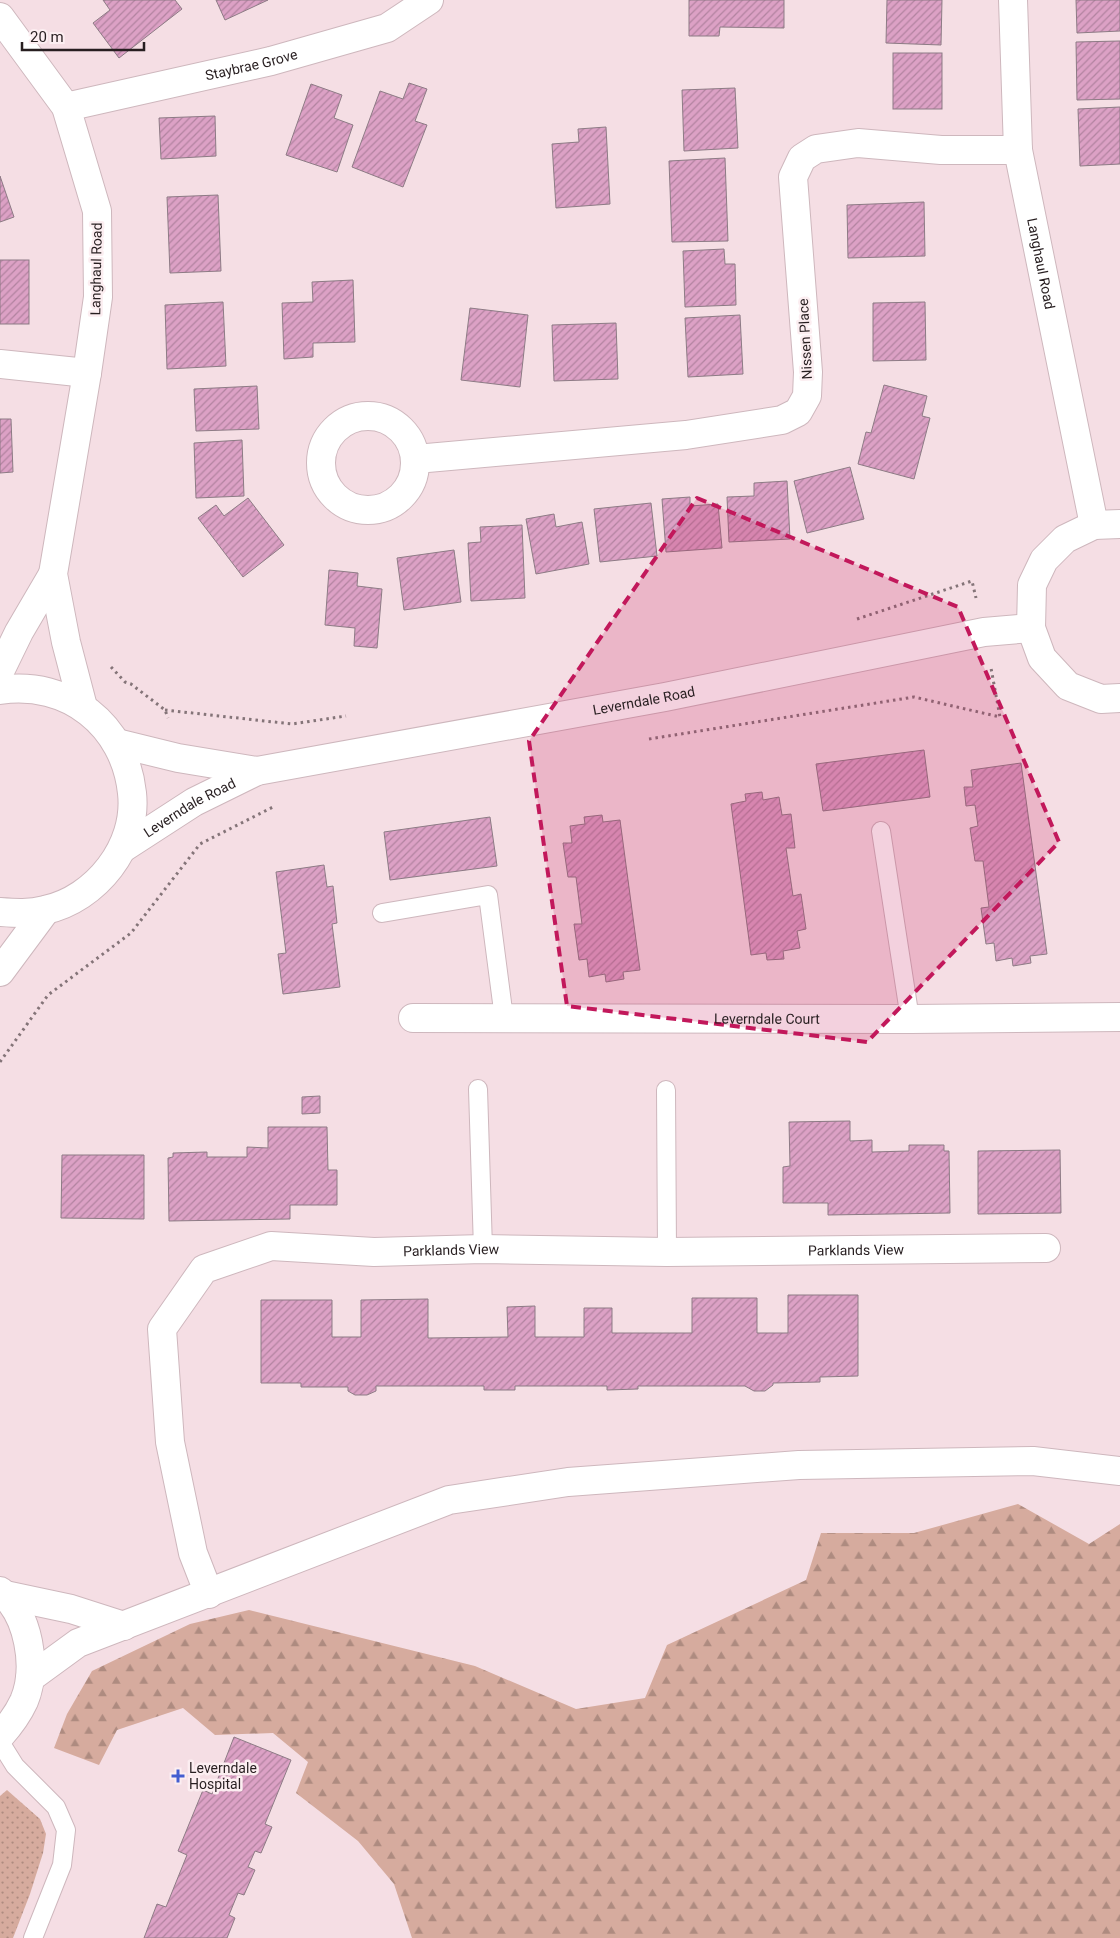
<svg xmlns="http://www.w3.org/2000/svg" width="1120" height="1938" font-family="Roboto,sans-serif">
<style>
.grass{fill:url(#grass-dots)}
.forest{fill:url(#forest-firs)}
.building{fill:url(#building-hatch);stroke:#8d7b85}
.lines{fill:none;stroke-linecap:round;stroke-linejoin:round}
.service-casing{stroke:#ceb7bd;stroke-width:20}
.minor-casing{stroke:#ceb7bd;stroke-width:30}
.tertiary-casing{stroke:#ceb7bd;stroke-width:30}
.path{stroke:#847478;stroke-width:3;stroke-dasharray:2.5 4;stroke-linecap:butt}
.service{stroke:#fff;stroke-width:18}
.minor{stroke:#fff;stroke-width:28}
.tertiary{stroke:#fff;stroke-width:28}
.marked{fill:#c2185b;fill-opacity:0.2;stroke:#c2185b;stroke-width:4;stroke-dasharray:10 6;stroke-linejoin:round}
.poi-dot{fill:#435dd0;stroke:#fceef1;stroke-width:2}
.labels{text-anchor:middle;stroke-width:5;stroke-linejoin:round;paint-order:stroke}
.street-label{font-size:14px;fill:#271e20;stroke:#fceef1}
.poi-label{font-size:14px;fill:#271e20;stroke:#fceef1;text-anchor:start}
</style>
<defs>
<pattern id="grass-dots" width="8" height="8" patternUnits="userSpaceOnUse" patternTransform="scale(1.25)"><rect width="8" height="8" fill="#d6ab9e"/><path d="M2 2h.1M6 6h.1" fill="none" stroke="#ae8b80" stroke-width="1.8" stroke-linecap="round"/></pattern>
<pattern id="forest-firs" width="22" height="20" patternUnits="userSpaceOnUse" patternTransform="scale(1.25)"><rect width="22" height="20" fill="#d6ab9e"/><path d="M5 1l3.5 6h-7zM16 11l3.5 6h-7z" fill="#ae8b80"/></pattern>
<pattern id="building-hatch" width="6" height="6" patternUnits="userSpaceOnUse" patternTransform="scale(1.25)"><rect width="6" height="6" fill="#dca1c5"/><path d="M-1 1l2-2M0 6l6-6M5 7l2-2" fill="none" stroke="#b283a0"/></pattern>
</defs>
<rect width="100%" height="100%" fill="#f5dee4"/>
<path class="grass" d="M 7,1790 L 40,1819 L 46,1834 L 43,1853 L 30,1894 L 13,1938 L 0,1938 L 0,1796 Z"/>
<path class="forest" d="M 1018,1504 L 1089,1544 L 1120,1524 L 1120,1938 L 412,1938 L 394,1884 L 358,1841 L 296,1793 L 308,1762 L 273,1733 L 215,1735 L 183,1708 L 117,1730 L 99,1765 L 54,1748 L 67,1714 L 92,1671 L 190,1624 L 249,1610 L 475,1666 L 576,1709 L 645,1698 L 667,1645 L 806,1580 L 821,1533 L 914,1533 Z"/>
<g class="building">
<path d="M 103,0 L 175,0 L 182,9 L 119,58 L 93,23 L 110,10 Z"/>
<path d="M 216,0 L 268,0 L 225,20 Z"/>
<path d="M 689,0 L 784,0 L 784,28 L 720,27 L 719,36 L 689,36 Z"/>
<path d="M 887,0 L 942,0 L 941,45 L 886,43 Z"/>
<path d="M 1076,0 L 1120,0 L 1120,31 L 1077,33 Z"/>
<path d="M 1120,41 L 1120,99 L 1077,100 L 1076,42 Z"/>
<rect x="893" y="53" width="49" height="56"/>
<path d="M 409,83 L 427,89 L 415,121 L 427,125 L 403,187 L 352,167 L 380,91 L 403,99 Z"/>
<path d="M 311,84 L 342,95 L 334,118 L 353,125 L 337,172 L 286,155 Z"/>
<path d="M 735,88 L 738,148 L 684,151 L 682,90 Z"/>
<path d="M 1120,107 L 1120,164 L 1080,166 L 1078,109 Z"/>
<path d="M 215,116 L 216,156 L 161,159 L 159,118 Z"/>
<path d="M 606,127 L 610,204 L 556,208 L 552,144 L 579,142 L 578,129 Z"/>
<path d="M 725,158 L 728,241 L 672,242 L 669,161 Z"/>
<path d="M 0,176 L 14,217 L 0,222 Z"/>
<path d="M 218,195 L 221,271 L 170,273 L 167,197 Z"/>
<path d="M 924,202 L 925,256 L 848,258 L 847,205 Z"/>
<path d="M 724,249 L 725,264 L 735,264 L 736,305 L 685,307 L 683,251 Z"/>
<rect x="0" y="260" width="29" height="64"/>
<path d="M 353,280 L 355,342 L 313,343 L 313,357 L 284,359 L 282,303 L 313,302 L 312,282 Z"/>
<path d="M 223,302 L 226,366 L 167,369 L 165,305 Z"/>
<path d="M 925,302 L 926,360 L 873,361 L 873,303 Z"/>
<path d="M 470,308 L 528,315 L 520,387 L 461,380 Z"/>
<path d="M 740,315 L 743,374 L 688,377 L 685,318 Z"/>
<path d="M 616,323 L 618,379 L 554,381 L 552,325 Z"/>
<path d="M 884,385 L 927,396 L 922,416 L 930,418 L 914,479 L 858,464 L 866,432 L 871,433 Z"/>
<path d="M 257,386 L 259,429 L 196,431 L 194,389 Z"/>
<path d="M 0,419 L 11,419 L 13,472 L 0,473 Z"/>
<path d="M 242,440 L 244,496 L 196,498 L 194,443 Z"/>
<path d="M 850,467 L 864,519 L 807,533 L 794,481 Z"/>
<path d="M 787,481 L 790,539 L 729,542 L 727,497 L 754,496 L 754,483 Z"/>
<path d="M 690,497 L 690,506 L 718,504 L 722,548 L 666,552 L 662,499 Z"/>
<path d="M 248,498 L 284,545 L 243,577 L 198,518 L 216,505 L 224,516 Z"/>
<path d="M 651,503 L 657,556 L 600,562 L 594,509 Z"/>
<path d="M 554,514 L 556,527 L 582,522 L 589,564 L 536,574 L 526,519 Z"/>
<path d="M 522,525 L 525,598 L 471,601 L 468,543 L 481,542 L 480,527 Z"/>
<path d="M 454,550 L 461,602 L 404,610 L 397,558 Z"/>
<path d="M 329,570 L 358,573 L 357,586 L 382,589 L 377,648 L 354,646 L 355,628 L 325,625 Z"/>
<path d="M 924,750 L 930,797 L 823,811 L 816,764 Z"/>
<path d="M 1021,763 L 1047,954 L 1030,956 L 1031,963 L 1013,966 L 1012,958 L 996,961 L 994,943 L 986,944 L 981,908 L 989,907 L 983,861 L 975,861 L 970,828 L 978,826 L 975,805 L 966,806 L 964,787 L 973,787 L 971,770 Z"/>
<path d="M 762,792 L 763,800 L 779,797 L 782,815 L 791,814 L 795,848 L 786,848 L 793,896 L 801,894 L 806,929 L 797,931 L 800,948 L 783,951 L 784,959 L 767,960 L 766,953 L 751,955 L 731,804 L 746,801 L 745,794 Z"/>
<path d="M 602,815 L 603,822 L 620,820 L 640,970 L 623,972 L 624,979 L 606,982 L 605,974 L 589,977 L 587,959 L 579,960 L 574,924 L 582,924 L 576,877 L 568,877 L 563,843 L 572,843 L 570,826 L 585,824 L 584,817 Z"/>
<path d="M 490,817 L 497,866 L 390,880 L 384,832 Z"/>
<path d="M 324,865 L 327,887 L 333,886 L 337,923 L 332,924 L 340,987 L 283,994 L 278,954 L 286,953 L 276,872 Z"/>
<path d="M 320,1096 L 320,1113 L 302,1114 L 302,1097 Z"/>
<path d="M 850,1121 L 850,1141 L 872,1140 L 872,1152 L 909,1151 L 909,1145 L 944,1145 L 944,1151 L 949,1151 L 950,1213 L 828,1215 L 828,1203 L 783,1203 L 783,1167 L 790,1166 L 789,1122 Z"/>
<path d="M 268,1127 L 327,1127 L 328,1170 L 337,1170 L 337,1205 L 290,1205 L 290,1219 L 169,1221 L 168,1158 L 173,1157 L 173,1153 L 207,1152 L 207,1157 L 247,1157 L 247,1147 L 268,1148 Z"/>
<path d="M 1060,1150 L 1061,1213 L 978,1214 L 978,1151 Z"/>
<path d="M 62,1155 L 144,1155 L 144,1219 L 61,1218 Z"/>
<path d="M 788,1295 L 858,1295 L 858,1376 L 820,1377 L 820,1382 L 773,1383 L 773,1385 L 765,1391 L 754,1391 L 745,1386 L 638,1386 L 638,1389 L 607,1390 L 607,1386 L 515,1386 L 515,1390 L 484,1390 L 484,1386 L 376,1386 L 376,1391 L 367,1395 L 355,1395 L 348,1391 L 348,1387 L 301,1387 L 301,1383 L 261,1383 L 261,1300 L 332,1300 L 332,1337 L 361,1337 L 361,1300 L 428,1299 L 428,1338 L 508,1337 L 507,1307 L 535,1306 L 535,1337 L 584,1337 L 584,1308 L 612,1308 L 612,1333 L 692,1333 L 692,1298 L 757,1298 L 757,1333 L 788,1333 Z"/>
<path d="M 234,1737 L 291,1760 L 265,1824 L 272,1827 L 261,1853 L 255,1851 L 248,1867 L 255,1870 L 244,1895 L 238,1893 L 229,1915 L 235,1918 L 227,1938 L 144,1938 L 157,1904 L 166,1907 L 187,1855 L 178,1851 L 203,1790 L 212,1794 Z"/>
</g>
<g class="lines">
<defs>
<g id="service">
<path d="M 881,831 L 910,1019"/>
<path d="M 382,913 L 488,895 L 504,1018"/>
<path d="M 478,1089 L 483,1249"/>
<path d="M 666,1090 L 667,1252"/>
<path d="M 0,1742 L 15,1766 L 56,1807 L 66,1830 L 62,1865 L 33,1938"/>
</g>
<g id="minor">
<path id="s1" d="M 1013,0 L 1018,150 L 1094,525"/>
<path d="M 0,17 L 66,107 L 97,211 L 98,297 L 87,373 L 53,574 L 66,642 L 83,707"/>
<path id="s2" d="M 66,107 L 271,61 L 387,28 L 429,0"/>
<path d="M 0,364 L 87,373"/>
<circle cx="368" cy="463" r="47"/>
<path d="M 416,459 L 686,435 L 782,420 L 798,412 L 807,396 L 808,372 L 793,177 L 802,158 L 816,149 L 858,143 L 941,150 L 1018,150"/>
<path d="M 0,671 L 19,632 L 53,574"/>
<path id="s3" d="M 413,1018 L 910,1019 L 1120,1017"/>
<path id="s4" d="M 209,1594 L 193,1553 L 170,1442 L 162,1329 L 204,1269 L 271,1246 L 374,1252 L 483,1249 L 667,1252 L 1046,1248"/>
<path d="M 5,1595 L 71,1609 L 124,1626"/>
<path d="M 30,1678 L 78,1643 L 449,1500 L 568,1482 L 799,1465 L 1033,1461 L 1120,1471"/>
</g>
<g id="tertiary">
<path d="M 1120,524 L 1094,525 L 1065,539 L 1044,560 L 1032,585 L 1031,628 L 1042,658 L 1068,686 L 1101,699 L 1120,698"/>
<path d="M 0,690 C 68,680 125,725 132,793 C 138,846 96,899 45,910 C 30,914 15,913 0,912"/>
<path d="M 117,743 L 178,758 L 257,771"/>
<path id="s5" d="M 123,848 L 194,802 L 257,771 L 665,697 L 984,632 L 1031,628"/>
<path d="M 0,972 L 46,910"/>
<path d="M 0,1591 C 29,1614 38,1668 24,1701 C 18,1714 10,1725 0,1736"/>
</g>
</defs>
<use href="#service" class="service-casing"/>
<use href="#minor" class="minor-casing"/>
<use href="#tertiary" class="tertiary-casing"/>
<g class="path">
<path d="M 857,619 L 972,581 L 976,598"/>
<path d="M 111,667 L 125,682 L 131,684 L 165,710 L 168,718"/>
<path d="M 165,710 L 292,724 L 346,716"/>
<path d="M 649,739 L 914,697 L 1000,717 L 991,668"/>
<path d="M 0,1062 L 48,995 L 131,933 L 200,844 L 275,806"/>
</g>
<use href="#service" class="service"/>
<use href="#minor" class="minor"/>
<use href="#tertiary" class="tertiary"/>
</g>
<path class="marked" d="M 697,498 L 958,607 L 1059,842 L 867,1042 L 567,1006 L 529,741 Z"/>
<path class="poi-dot" d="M175.5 1768.5h5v5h5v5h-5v5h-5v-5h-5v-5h5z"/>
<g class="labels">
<g class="street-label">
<text dy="5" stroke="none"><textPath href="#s2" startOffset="190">Staybrae Grove</textPath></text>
<text dy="5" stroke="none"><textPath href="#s1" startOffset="266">Langhaul Road</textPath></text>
<text transform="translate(96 269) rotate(-89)" y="5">Langhaul Road</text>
<text transform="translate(805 339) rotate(-93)" y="5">Nissen Place</text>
<text dy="5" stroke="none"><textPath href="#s5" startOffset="548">Leverndale Road</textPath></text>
<text dy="5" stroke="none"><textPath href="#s5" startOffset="78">Leverndale Road</textPath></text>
<text dy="5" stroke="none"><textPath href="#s3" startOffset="354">Leverndale Court</textPath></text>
<text dy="5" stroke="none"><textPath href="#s4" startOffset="1000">Parklands View</textPath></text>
<text dy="5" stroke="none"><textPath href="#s4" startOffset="595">Parklands View</textPath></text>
</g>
<g class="poi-label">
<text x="189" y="1773">Leverndale<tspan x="189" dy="16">Hospital</tspan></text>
</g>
</g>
<path d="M22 42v8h122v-8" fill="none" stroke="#271e20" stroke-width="2.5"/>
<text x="30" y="42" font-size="15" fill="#271e20" stroke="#fceef1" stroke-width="4" paint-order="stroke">20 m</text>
</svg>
